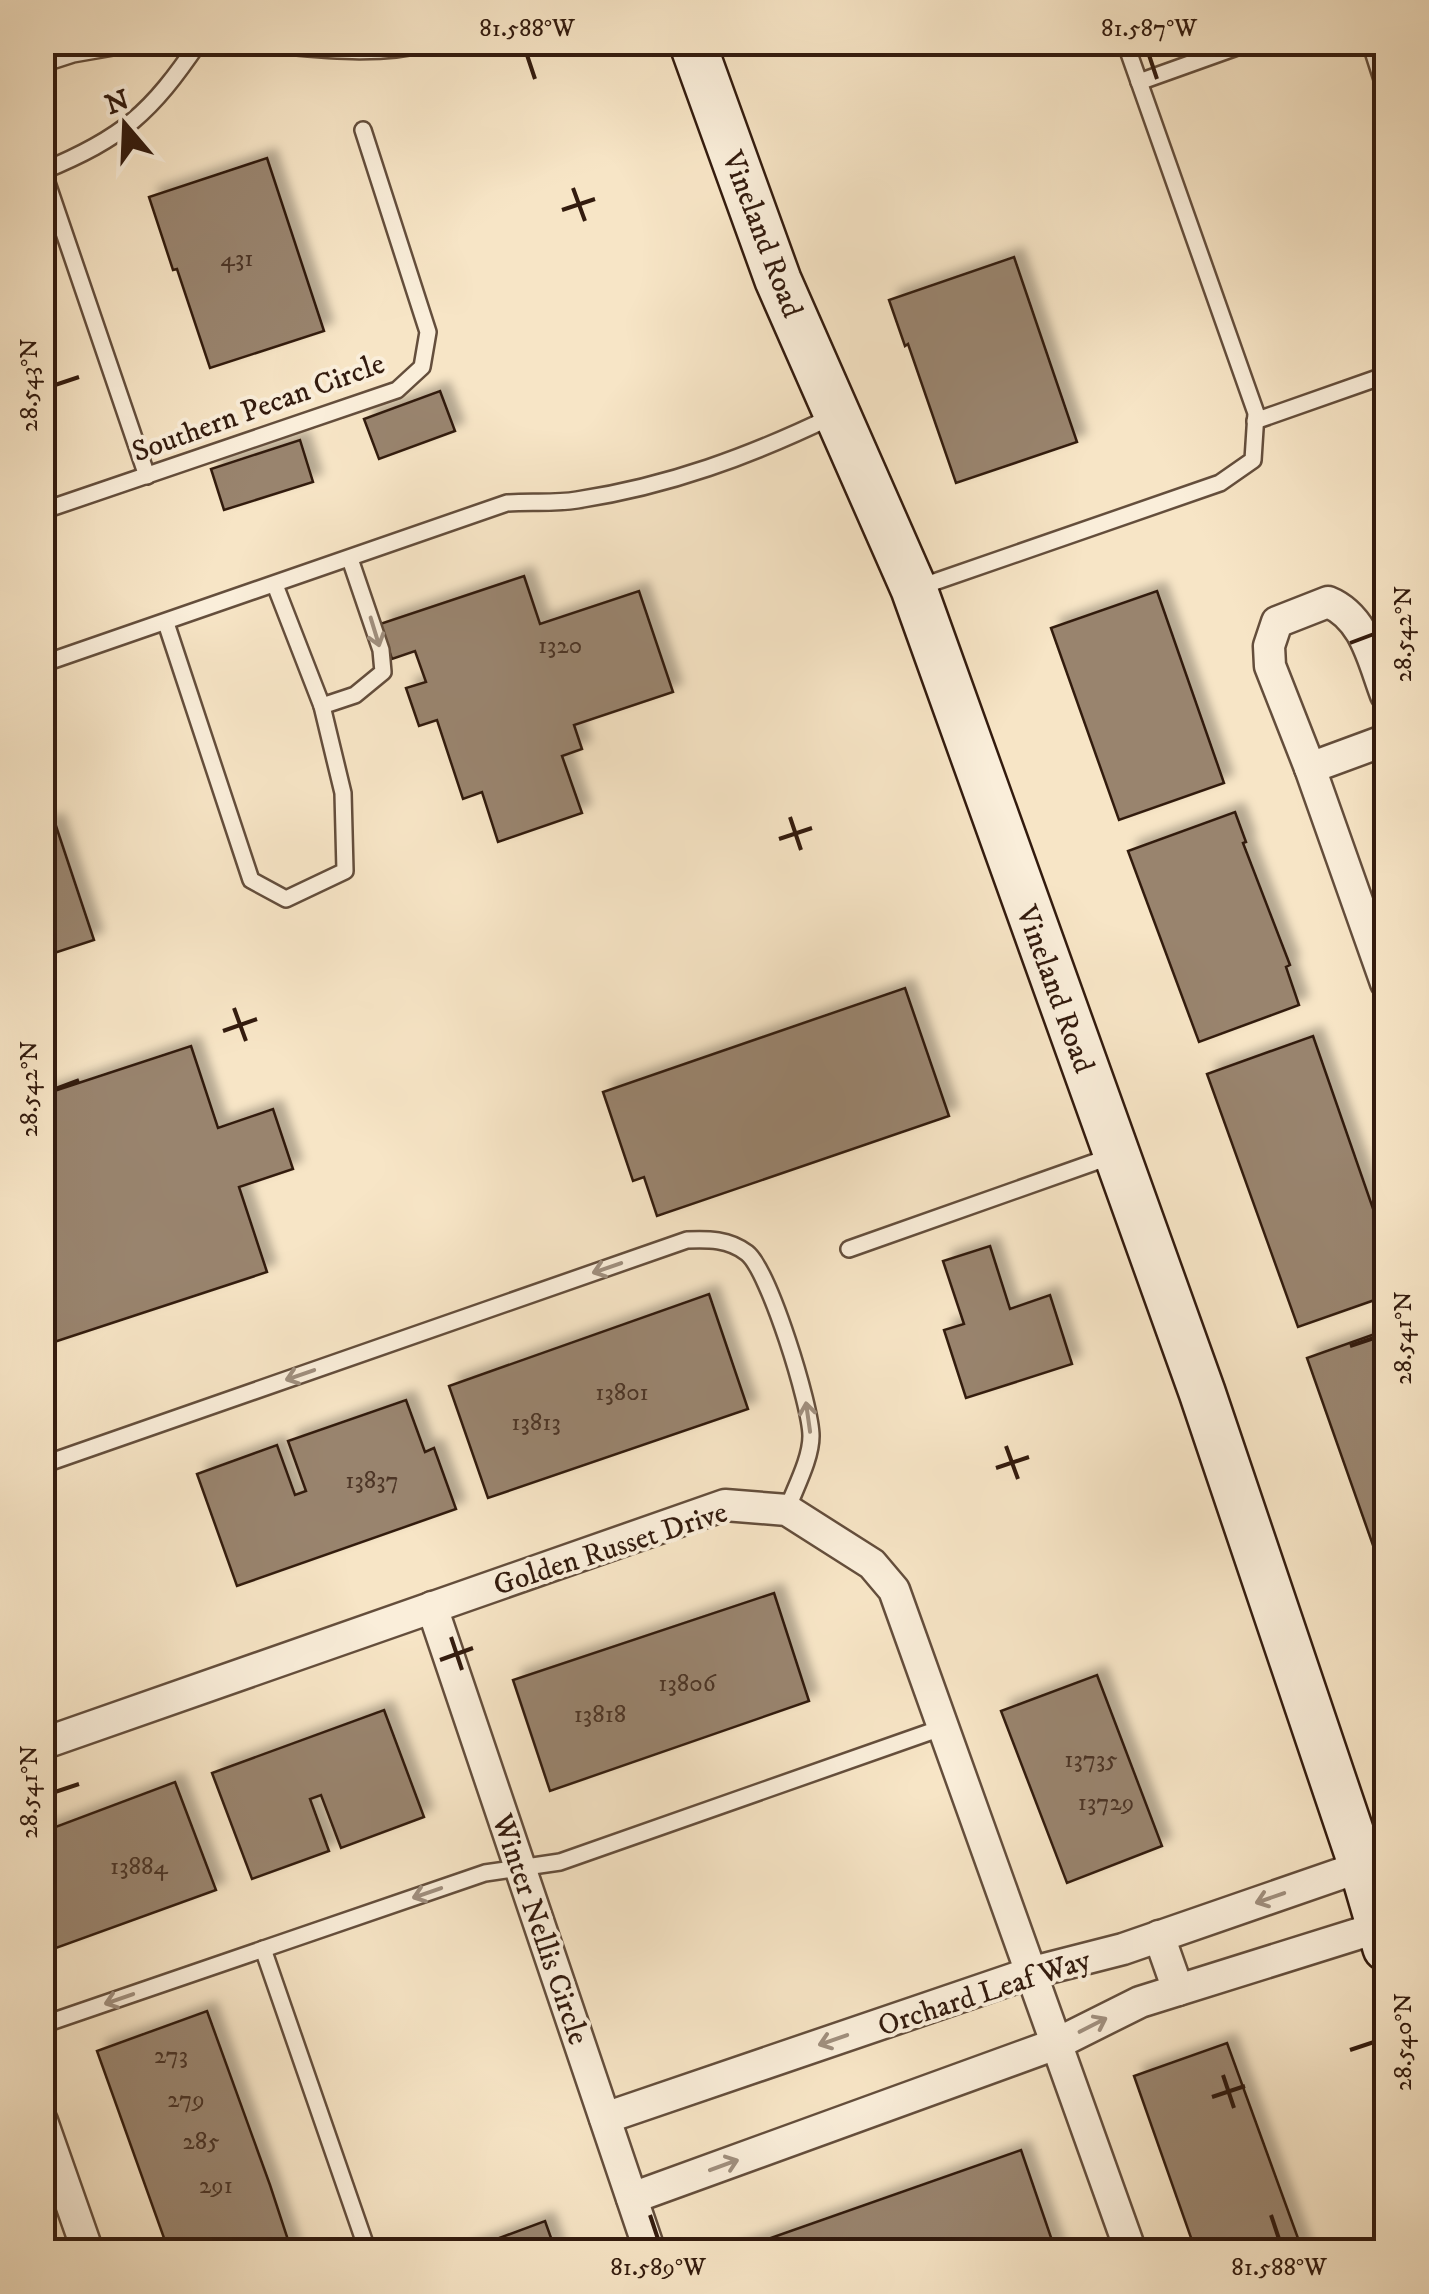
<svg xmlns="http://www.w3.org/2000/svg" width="1429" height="2294" font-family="'IM FELL DW Pica',serif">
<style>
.building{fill:#99846e;stroke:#331b0e;stroke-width:2.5;filter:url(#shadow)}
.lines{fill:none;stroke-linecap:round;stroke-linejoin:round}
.lane-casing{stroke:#644e3c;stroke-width:20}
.street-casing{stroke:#644e3c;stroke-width:35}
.secondary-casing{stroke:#331b0e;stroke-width:50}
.lane{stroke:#faeeda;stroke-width:15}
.street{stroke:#faeeda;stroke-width:30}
.secondary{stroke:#faeeda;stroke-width:45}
.oneway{stroke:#a08f7e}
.ticks{fill:none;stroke:#331b0e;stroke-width:4}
.labels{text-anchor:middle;stroke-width:8;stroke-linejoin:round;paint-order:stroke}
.number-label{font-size:25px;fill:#4c3526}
.street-label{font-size:30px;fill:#331b0e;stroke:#faeeda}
.neatline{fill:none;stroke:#331b0e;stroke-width:4}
.ticks-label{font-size:25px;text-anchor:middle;fill:#331b0e}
</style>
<defs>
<filter id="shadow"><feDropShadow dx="9" dy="-9" stdDeviation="5" flood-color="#0004"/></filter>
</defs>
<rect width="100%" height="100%" fill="#f7e5c6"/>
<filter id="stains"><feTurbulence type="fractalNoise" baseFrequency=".002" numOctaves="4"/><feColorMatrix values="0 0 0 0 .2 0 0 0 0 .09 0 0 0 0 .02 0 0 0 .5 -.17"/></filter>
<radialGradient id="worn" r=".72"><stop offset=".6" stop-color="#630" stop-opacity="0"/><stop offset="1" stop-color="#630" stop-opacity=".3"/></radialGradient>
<g class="building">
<path d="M 267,158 L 324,331 L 210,368 L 177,269 L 173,270 L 149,197 Z"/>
<path d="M 1014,257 L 1077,442 L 956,483 L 908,344 L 905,346 L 889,300 Z"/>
<path d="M 440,391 L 455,431 L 379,459 L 364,419 Z"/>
<path d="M 300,440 L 313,482 L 224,510 L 211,469 Z"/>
<path d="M 524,576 L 540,624 L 639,591 L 673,692 L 574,725 L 582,749 L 562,756 L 582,813 L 498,842 L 482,792 L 463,799 L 437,720 L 419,726 L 406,688 L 426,682 L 415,651 L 392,659 L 380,624 Z"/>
<path d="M 1157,591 L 1224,783 L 1119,820 L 1051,628 Z"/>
<path d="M 1235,812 L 1246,842 L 1243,843 L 1290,965 L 1286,967 L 1299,1005 L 1199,1042 L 1128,851 Z"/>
<path d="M 55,823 L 94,940 L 42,957 L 42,827 Z"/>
<path d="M 905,988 L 949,1116 L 657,1216 L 644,1177 L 633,1181 L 603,1092 Z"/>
<path d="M 1313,1036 L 1386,1246 L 1386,1296 L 1298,1327 L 1207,1074 Z"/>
<path d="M 191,1046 L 218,1128 L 273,1109 L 293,1169 L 239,1187 L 267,1272 L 42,1346 L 42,1234 L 46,1233 L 42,1222 L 42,1095 Z"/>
<path d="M 990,1246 L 1010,1309 L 1050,1295 L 1072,1364 L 966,1398 L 944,1330 L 964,1324 L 943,1261 Z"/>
<path d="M 709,1294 L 748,1409 L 488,1498 L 449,1386 Z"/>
<path d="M 1386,1330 L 1386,1547 L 1375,1551 L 1307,1358 Z"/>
<path d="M 406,1400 L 425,1452 L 434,1448 L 456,1509 L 237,1586 L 197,1474 L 277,1445 L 295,1495 L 306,1491 L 288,1441 Z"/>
<path d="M 774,1593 L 809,1701 L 550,1791 L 513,1680 Z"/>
<path d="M 1097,1675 L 1162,1846 L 1067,1883 L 1001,1711 Z"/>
<path d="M 384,1710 L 424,1817 L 341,1848 L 321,1795 L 310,1799 L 329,1851 L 252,1879 L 212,1773 Z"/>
<path d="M 175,1782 L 216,1890 L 45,1952 L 42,1944 L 42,1832 Z"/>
<path d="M 207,2011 L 270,2185 L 292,2252 L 169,2252 L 97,2051 Z"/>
<path d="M 1227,2043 L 1303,2252 L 1190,2251 L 1195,2249 L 1134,2076 Z"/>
<path d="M 1021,2150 L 1056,2252 L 731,2252 Z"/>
<path d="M 545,2221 L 556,2252 L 462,2252 Z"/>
</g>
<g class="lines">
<defs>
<g id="lane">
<path d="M 232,42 C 298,45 367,60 432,42"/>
<path d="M 1370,42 L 1386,92"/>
<path d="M 42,64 L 73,54 L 142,42"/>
<path d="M 1139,82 L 1251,42"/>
<path d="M 42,168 L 147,476"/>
<path d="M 43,171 C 123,138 151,113 199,42"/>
<path d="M 1255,421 L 1386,375"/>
<path d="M 42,511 L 397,390 L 422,367 L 428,332 L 363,130"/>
<path d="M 275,585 L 322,706 L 355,695 L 383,672 L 381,650 L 350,559"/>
<path d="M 917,588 L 1220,483 L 1253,460 L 1256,413 L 1125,42"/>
<path d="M 166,623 L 251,880 L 286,899 L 345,871 L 343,793 L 322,706"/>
<path d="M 42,664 L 507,503 C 530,501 554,504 577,500 C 669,486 750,456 833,416"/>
<path d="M 849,1249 L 1112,1156"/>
<path d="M 42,1465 L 687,1240 C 708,1239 729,1239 747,1253 C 769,1270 811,1406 811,1436 C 811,1459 795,1488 787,1510"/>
<path d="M 263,1949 L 368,2252"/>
<path d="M 42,2025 L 485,1873 L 560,1862 L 944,1727"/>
</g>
<g id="street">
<path d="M 1386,740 L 1310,768 L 1386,983"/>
<path d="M 1310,768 L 1270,666 L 1269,646 L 1277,622 L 1328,602 C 1365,617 1373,661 1386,695"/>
<path d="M 432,1607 L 650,2252"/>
<path d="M 42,1744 L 725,1505 L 787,1510 L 872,1564 L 894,1590 L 1131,2252"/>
<path d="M 1159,1936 L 1178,1990"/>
<path d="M 605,2118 L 1033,1972 L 1123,1949 L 1386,1858"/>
<path d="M 42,2121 L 88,2252"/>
<path d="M 632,2198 L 1056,2044 L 1140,2002 L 1386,1925"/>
</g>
<path id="secondary" d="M 692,42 L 778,280 L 914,589 L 1202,1392 L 1362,1866 L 1386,1948"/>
</defs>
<use href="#lane" class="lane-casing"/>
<use href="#street" class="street-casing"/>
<use href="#secondary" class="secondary-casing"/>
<use href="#lane" class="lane"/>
<use href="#street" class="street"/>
<use href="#secondary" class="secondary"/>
</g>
<defs><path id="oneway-shaft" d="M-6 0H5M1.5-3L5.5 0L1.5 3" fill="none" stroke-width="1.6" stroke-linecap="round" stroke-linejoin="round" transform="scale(2.5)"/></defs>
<g class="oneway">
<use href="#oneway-shaft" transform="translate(375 632) rotate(73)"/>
<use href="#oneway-shaft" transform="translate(607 1268) rotate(161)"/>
<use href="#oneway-shaft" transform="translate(300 1375) rotate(161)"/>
<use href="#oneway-shaft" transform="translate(808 1417) rotate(-98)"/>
<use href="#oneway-shaft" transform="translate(427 1893) rotate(161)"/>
<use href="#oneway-shaft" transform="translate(1270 1898) rotate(161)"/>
<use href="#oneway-shaft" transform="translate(119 1999) rotate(161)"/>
<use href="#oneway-shaft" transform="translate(1093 2025) rotate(-27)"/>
<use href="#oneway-shaft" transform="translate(833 2040) rotate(161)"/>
<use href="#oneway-shaft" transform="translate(724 2165) rotate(-20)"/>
</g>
<path class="ticks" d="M 527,55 L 535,79M 1149,55 L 1157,79M 573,188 L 585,221M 562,210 L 595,199M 55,385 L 79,377M 1350,643 L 1374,634M 790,817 L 801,850M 779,839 L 812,828M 234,1008 L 246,1041M 223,1031 L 257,1019M 55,1089 L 79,1080M 1350,1346 L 1374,1338M 1006,1446 L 1018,1479M 996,1468 L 1029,1457M 451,1637 L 462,1670M 440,1660 L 473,1648M 55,1792 L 79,1784M 1350,2050 L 1374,2042M 1223,2075 L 1234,2108M 1212,2097 L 1245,2086M 650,2215 L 658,2239M 1271,2215 L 1279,2239"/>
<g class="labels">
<g class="number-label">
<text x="237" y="266">431</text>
<text x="560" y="653">1320</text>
<text x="622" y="1400">13801</text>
<text x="536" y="1430">13813</text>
<text x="372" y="1488">13837</text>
<text x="687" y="1691">13806</text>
<text x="600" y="1722">13818</text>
<text x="1091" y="1767">13735</text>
<text x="1106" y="1810">13729</text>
<text x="139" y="1874">13884</text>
<text x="171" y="2063">273</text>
<text x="186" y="2107">279</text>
<text x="201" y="2149">285</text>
<text x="216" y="2193">291</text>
</g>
<g class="street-label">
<text transform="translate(763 234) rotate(69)" y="10">Vineland Road</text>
<text transform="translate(258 407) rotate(-20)" y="10">Southern Pecan Circle</text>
<text transform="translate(1056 989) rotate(70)" y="10">Vineland Road</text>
<text transform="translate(610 1548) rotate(-18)" y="10">Golden Russet Drive</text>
<text transform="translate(541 1929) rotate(71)" y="10">Winter Nellis Circle</text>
<text transform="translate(984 1992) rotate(-18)" y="10">Orchard Leaf Way</text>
</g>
</g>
<rect width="1429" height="2294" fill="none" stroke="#f7e5c6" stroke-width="110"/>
<g transform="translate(125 125) rotate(341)" stroke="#faeeda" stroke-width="8" paint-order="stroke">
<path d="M0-8L18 38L0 25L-18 38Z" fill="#331b0e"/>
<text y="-15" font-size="28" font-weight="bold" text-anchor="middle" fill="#331b0e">N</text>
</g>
<rect x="55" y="55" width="1319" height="2184" class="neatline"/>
<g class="ticks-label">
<text x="527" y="36">81.588°W</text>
<text x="1149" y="36">81.587°W</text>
<text transform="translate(28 385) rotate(-90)" y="9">28.543°N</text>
<text transform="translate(1402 634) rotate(-90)" y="9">28.542°N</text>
<text transform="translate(28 1089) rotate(-90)" y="9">28.542°N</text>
<text transform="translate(1402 1338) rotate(-90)" y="9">28.541°N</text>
<text transform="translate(28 1792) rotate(-90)" y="9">28.541°N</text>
<text transform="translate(1402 2042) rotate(-90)" y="9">28.540°N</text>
<text x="658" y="2275">81.589°W</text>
<text x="1279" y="2275">81.588°W</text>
</g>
<rect width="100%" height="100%" filter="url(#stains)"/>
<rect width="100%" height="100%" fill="url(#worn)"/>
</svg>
